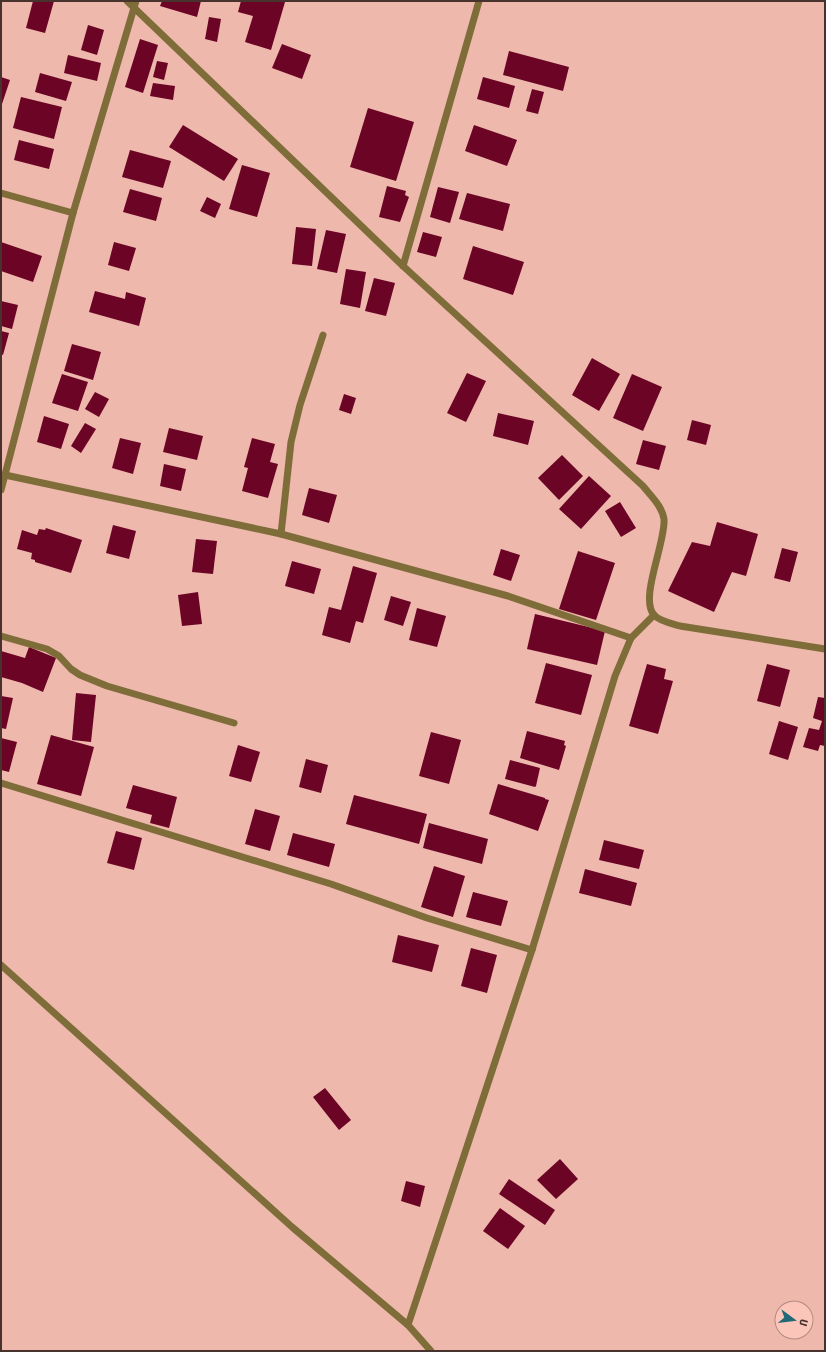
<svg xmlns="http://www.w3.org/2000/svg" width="826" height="1352" font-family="'Asap Condensed',sans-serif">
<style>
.building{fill:#6b0425}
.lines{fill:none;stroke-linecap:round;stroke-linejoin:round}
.minor{stroke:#7e6d39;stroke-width:7}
</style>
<rect width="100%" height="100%" fill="#eeb8ad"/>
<g class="building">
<path d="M 33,1 L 54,1 L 45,33 L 26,28 Z"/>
<path d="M 162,1 L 201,1 L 197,17 L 160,6 Z"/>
<path d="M 241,1 L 280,1 L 285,2 L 271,50 L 245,42 L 253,16 L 238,12 Z"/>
<path d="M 209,17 L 221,19 L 217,42 L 205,39 Z"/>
<path d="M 88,25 L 104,30 L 97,55 L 81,50 Z"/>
<path d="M 140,39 L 158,45 L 143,93 L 125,87 Z"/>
<path d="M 282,44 L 311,55 L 302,79 L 272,68 Z"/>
<path d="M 509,51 L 569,67 L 563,91 L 503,75 Z"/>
<path d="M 68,55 L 101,63 L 97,81 L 64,73 Z"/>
<path d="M 157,61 L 168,63 L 164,80 L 153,77 Z"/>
<path d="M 40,73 L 72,82 L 66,101 L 35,92 Z"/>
<path d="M 1,77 L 10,80 L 1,107 Z"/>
<path d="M 483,77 L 515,86 L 509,108 L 477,99 Z"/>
<path d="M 153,83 L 175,86 L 173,100 L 150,96 Z"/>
<path d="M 532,89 L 544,92 L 538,114 L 526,111 Z"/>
<path d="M 21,97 L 62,107 L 54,139 L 13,128 Z"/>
<path d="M 368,108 L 414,122 L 396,181 L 350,167 Z"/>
<path d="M 183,125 L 238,159 L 224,181 L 169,147 Z"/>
<path d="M 474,125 L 517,140 L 507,166 L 465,151 Z"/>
<path d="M 19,140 L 54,149 L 49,169 L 14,160 Z"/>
<path d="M 130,150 L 171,161 L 163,188 L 122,177 Z"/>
<path d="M 242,165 L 270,173 L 257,217 L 229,209 Z"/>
<path d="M 387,186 L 406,191 L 405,195 L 409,197 L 400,222 L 379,217 Z"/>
<path d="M 438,187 L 459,192 L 450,223 L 430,217 Z"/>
<path d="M 130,189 L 162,198 L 156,221 L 123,212 Z"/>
<path d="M 467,193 L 510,204 L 503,231 L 459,219 Z"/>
<path d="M 207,197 L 221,204 L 215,218 L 200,211 Z"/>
<path d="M 296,227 L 316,229 L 312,266 L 292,264 Z"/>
<path d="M 326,230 L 346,234 L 337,273 L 317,269 Z"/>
<path d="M 423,232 L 442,237 L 436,257 L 417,252 Z"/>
<path d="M 1,242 L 42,256 L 33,282 L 1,271 Z"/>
<path d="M 114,242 L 136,248 L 129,271 L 108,265 Z"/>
<path d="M 473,246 L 524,262 L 513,295 L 463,279 Z"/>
<path d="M 346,269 L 366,272 L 360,308 L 340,304 Z"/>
<path d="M 374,278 L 395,283 L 386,316 L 365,311 Z"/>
<path d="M 95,291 L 125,299 L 126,292 L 146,298 L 139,326 L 89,312 Z"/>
<path d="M 1,301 L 18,305 L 12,329 L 1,326 Z"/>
<path d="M 1,331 L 9,333 L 3,355 L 1,354 Z"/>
<path d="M 72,344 L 101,352 L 93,380 L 64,371 Z"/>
<path d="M 592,358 L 620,374 L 599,411 L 572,395 Z"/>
<path d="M 467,373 L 486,381 L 466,422 L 447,413 Z"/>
<path d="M 62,374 L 88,382 L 78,411 L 52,403 Z"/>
<path d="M 632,374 L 662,387 L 643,431 L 613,418 Z"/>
<path d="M 95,392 L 109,399 L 99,417 L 85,409 Z"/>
<path d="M 344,394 L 356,398 L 351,414 L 339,410 Z"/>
<path d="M 498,413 L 534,421 L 528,445 L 493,436 Z"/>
<path d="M 44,416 L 69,424 L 61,449 L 37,442 Z"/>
<path d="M 692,420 L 711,425 L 706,445 L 687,440 Z"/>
<path d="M 85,423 L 96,429 L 81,453 L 71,446 Z"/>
<path d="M 169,428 L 203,436 L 197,460 L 163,452 Z"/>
<path d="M 120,438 L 141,443 L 133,474 L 112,468 Z"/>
<path d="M 252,438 L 275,444 L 270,462 L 278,464 L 268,498 L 242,491 L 248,468 L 244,467 Z"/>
<path d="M 643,440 L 666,446 L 659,470 L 636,464 Z"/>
<path d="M 562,455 L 583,476 L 559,500 L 538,478 Z"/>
<path d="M 164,464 L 186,469 L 181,491 L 160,486 Z"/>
<path d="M 589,476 L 611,496 L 581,529 L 559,509 Z"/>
<path d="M 309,488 L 337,495 L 329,523 L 302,515 Z"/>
<path d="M 620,502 L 636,528 L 621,537 L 605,511 Z"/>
<path d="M 717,522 L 758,534 L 746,576 L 732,572 L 714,612 L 668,591 L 692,542 L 710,546 Z"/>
<path d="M 113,525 L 136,531 L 129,559 L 106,553 Z"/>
<path d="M 46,528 L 82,540 L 71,573 L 35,562 L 35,560 L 31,559 L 32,553 L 17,549 L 22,530 L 37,535 L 39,529 L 45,530 Z"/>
<path d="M 196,539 L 217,541 L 213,574 L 192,572 Z"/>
<path d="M 782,548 L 798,552 L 790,582 L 774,578 Z"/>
<path d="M 501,549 L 520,555 L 511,581 L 493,575 Z"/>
<path d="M 578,551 L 615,563 L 596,620 L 559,609 Z"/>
<path d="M 292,561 L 321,569 L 314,594 L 285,586 Z"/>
<path d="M 353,566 L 377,573 L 363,623 L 356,621 L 350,643 L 322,635 L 329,607 L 341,610 Z"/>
<path d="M 198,592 L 202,624 L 182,626 L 178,595 Z"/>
<path d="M 391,596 L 411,602 L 403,626 L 384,620 Z"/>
<path d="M 417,608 L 446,616 L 437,647 L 409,640 Z"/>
<path d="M 535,614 L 605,631 L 597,665 L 527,649 Z"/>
<path d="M 29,647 L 56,658 L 43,692 L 22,683 L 1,677 L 1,651 L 25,658 Z"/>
<path d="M 546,663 L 592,675 L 581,715 L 535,703 Z"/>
<path d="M 647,664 L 666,669 L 664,679 L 673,681 L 658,734 L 629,726 Z"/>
<path d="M 767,664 L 790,670 L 780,707 L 757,701 Z"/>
<path d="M 76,693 L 96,695 L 91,742 L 72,740 Z"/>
<path d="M 1,696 L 13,698 L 6,729 L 1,728 Z"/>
<path d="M 818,697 L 825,698 L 825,746 L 820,745 L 818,751 L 803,747 L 809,728 L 819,730 L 822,721 L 813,718 Z"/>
<path d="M 779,721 L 798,727 L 788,760 L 769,754 Z"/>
<path d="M 527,731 L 565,741 L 564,745 L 566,746 L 559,770 L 520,758 Z"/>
<path d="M 431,732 L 461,740 L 449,784 L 419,776 Z"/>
<path d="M 51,735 L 94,747 L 81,796 L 37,784 Z"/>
<path d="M 1,738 L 17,742 L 9,772 L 1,770 Z"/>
<path d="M 238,745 L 260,752 L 251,782 L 229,776 Z"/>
<path d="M 306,759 L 328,765 L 321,793 L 299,787 Z"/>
<path d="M 510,760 L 540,768 L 536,786 L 535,787 L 505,779 Z"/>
<path d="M 498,784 L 545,798 L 545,799 L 549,800 L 538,831 L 489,814 Z"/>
<path d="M 133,785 L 177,797 L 169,828 L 150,823 L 152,815 L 126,808 Z"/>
<path d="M 354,795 L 427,814 L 419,844 L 346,824 Z"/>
<path d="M 255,809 L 280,816 L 270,851 L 245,844 Z"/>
<path d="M 429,823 L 488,839 L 482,864 L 423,848 Z"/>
<path d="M 116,831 L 142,838 L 134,870 L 107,863 Z"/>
<path d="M 293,833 L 335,844 L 329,867 L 287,855 Z"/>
<path d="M 604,840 L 644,850 L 639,869 L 599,860 Z"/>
<path d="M 434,866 L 465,876 L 453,917 L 421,907 Z"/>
<path d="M 585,869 L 637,883 L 631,906 L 579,893 Z"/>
<path d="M 473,892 L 508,901 L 501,926 L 466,917 Z"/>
<path d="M 398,935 L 439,945 L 432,972 L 392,962 Z"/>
<path d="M 471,948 L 497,955 L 487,993 L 461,986 Z"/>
<path d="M 325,1088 L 351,1120 L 339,1130 L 313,1097 Z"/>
<path d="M 560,1159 L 578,1179 L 556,1199 L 537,1180 Z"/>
<path d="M 509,1179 L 555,1210 L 545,1225 L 499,1194 Z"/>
<path d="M 406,1181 L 425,1186 L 420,1207 L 401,1201 Z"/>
<path d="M 500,1208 L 525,1226 L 508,1249 L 483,1231 Z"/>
</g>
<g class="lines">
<g class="minor">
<path d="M 127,1 L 403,266 L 643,486 C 651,496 662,506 664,519 C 666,542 639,598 654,615 C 659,621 673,624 680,626 L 825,649"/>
<path d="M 1,193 L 73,213"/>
<path d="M 403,266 L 479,1"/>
<path d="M 5,475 L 281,534 L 508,596 L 631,638"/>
<path d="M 1,490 L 73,213 L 136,1"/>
<path d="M 281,534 L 291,442 L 300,405 L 323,335"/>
<path d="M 1,636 L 47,649 L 59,656 L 71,669 L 80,675 L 107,686 L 234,723"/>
<path d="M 1,783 L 331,884 L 427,918 L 532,950"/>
<path d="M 1,965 L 292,1227 L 408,1325 L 431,1351"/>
<path d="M 408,1325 L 532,950 L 615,676 L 631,638 L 654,615"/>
</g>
</g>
<rect width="826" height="1352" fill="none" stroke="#47322d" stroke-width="4"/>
<g transform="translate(794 1320) rotate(105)"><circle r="19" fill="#fcc5ba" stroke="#b48a82"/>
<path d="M0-3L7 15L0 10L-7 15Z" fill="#216976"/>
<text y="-6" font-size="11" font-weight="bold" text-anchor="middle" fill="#47322d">U</text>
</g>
</svg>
